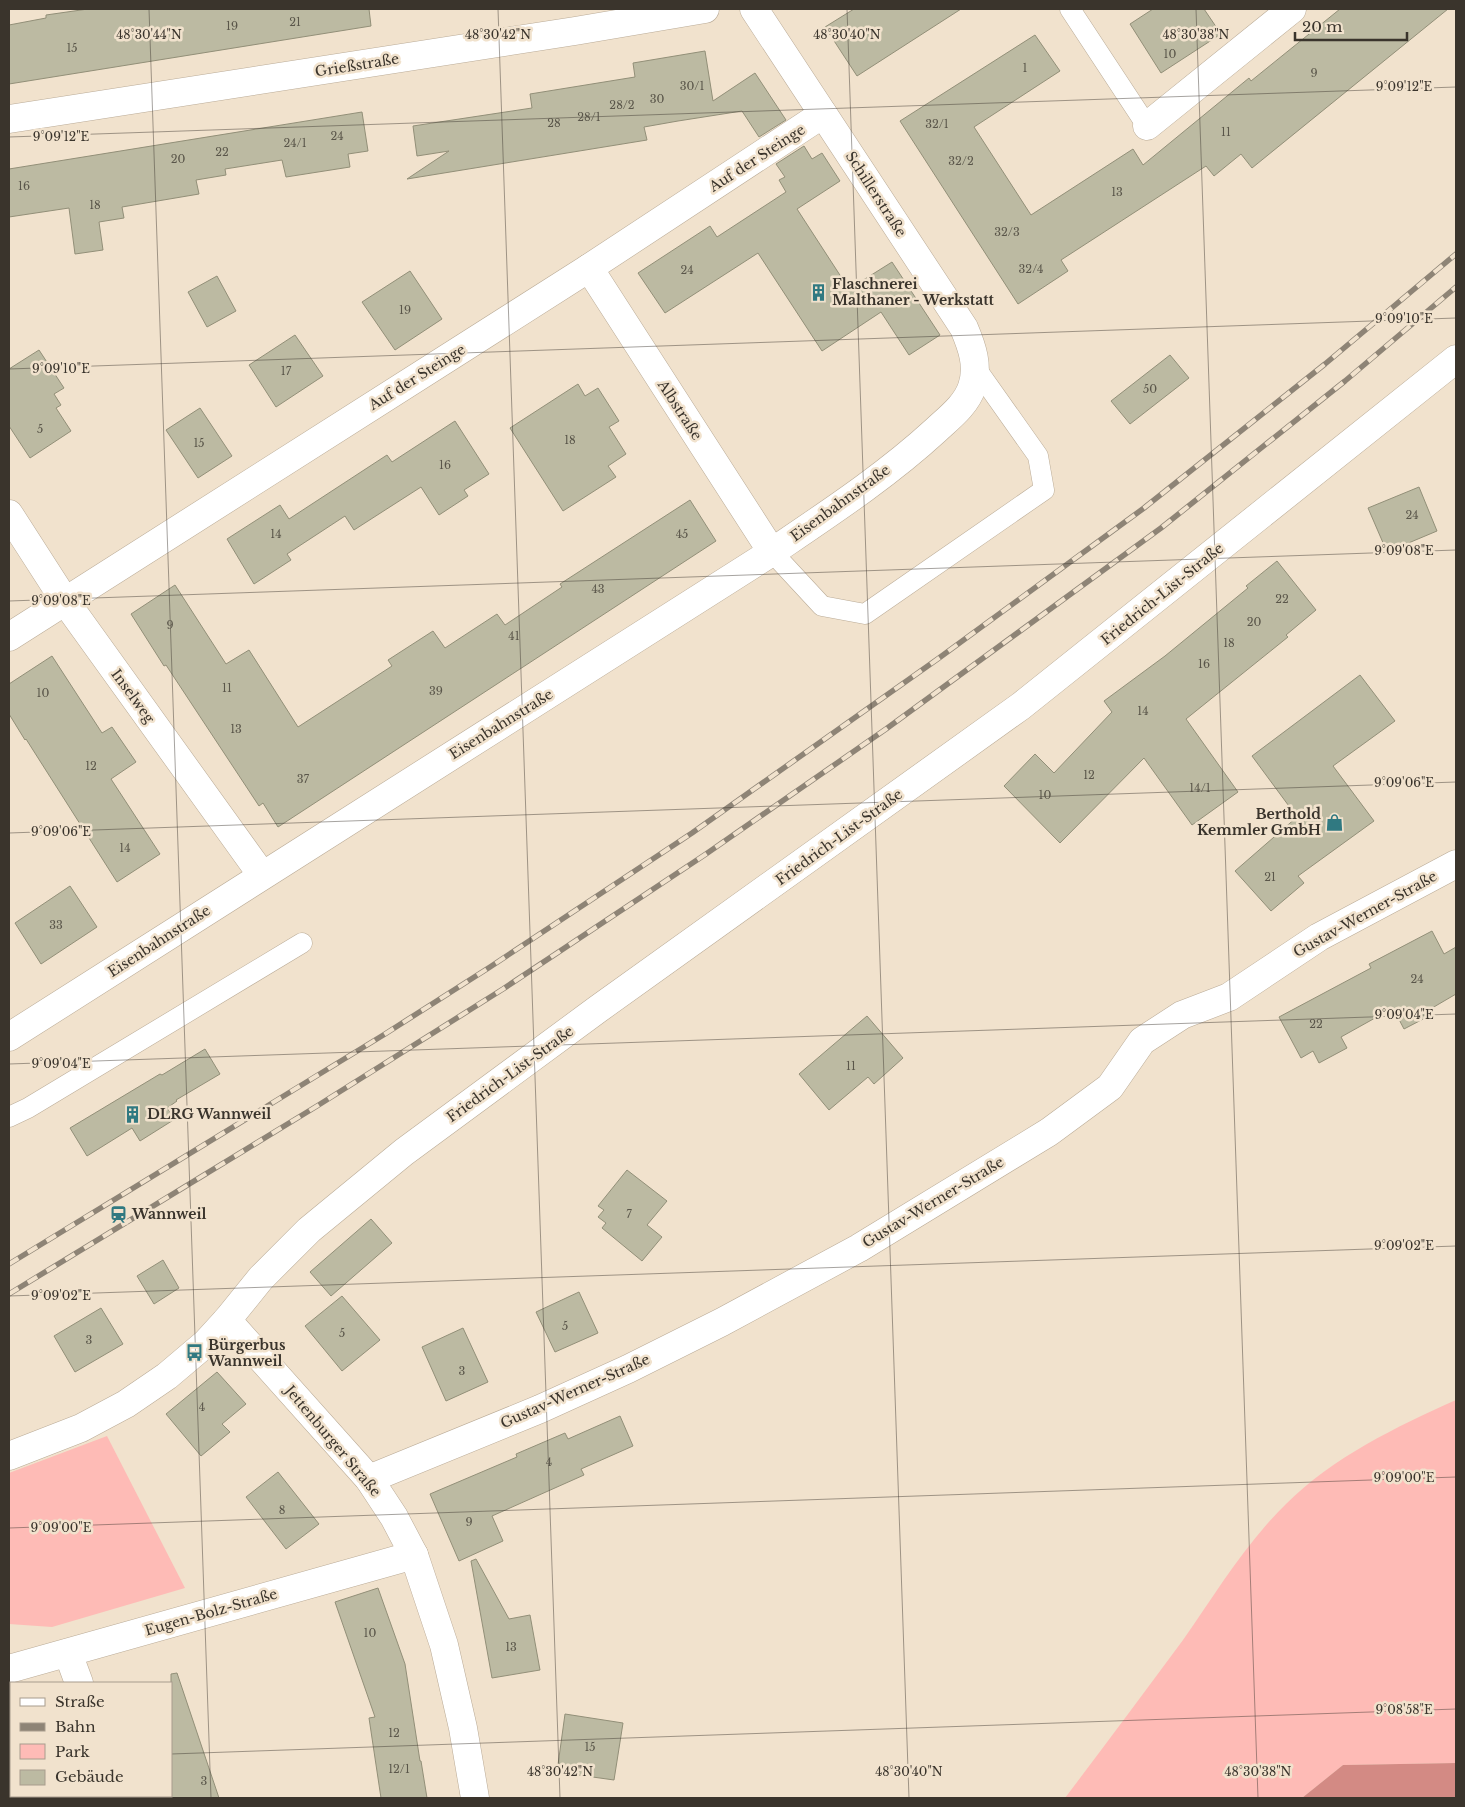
<svg xmlns="http://www.w3.org/2000/svg" width="1465" height="1807" font-family="'Libre Baskerville',serif">
<style>
.green{fill:#febbb6}
.forest{fill:#d38a84}
.building{fill:#bcbaa2;stroke:#928f78}
.lines{fill:none;stroke-linecap:round;stroke-linejoin:round}
.lane-casing{stroke:#baab97;stroke-width:21}
.street-casing{stroke:#baab97;stroke-width:29}
.lane{stroke:#fff;stroke-width:20}
.street{stroke:#fff;stroke-width:28}
.rail-casing{stroke:#8e8476;stroke-width:5.5}
.rail{stroke:#f1e2cd;stroke-width:4;stroke-dasharray:11;stroke-linecap:butt}
.ticks{fill:none;stroke:#3a342c;stroke-width:1;stroke-opacity:0.45}
.labels{text-anchor:middle;stroke-width:5;stroke-linejoin:round;paint-order:stroke}
.number-label{font-size:11px;fill:#5a564a}
.street-label{font-size:14px;fill:#3a342c;stroke:#f1e2cd}
.poi-label{font-size:14px;font-weight:bold;fill:#3a342c;stroke:#f1e2cd;text-anchor:start}
.ticks-label{font-size:12px;text-anchor:middle;fill:#3a342c;stroke:#f1e2cd;stroke-width:5;stroke-linejoin:round;paint-order:stroke}
</style>
<rect width="100%" height="100%" fill="#f1e2cd"/>
<g class="green">
<path d="M 1456,1400 L 1456,1763 L 1343,1765 L 1302,1798 L 1065,1798 C 1105,1745 1144,1693 1183,1640 C 1216,1593 1245,1544 1286,1504 C 1333,1457 1396,1427 1456,1400 Z"/>
<path d="M 107,1436 L 185,1588 L 52,1627 L 9,1624 L 9,1473 Z"/>
</g>
<path class="forest" d="M 1456,1763 L 1456,1798 L 1302,1798 L 1343,1765 Z"/>
<g class="building">
<path d="M 88,9 L 369,9 L 371,26 L 9,84 L 9,25 L 46,18 L 46,15 Z"/>
<path d="M 854,9 L 961,9 L 857,76 L 825,27 Z"/>
<path d="M 1153,9 L 1204,9 L 1221,34 L 1161,73 L 1130,24 Z"/>
<path d="M 1340,9 L 1448,9 L 1252,168 L 1241,154 L 1214,176 L 1206,166 L 1061,260 L 1068,271 L 1018,304 L 900,121 L 1035,35 L 1060,71 L 974,127 L 1031,215 L 1133,149 L 1143,165 L 1249,78 L 1251,81 Z"/>
<path d="M 705,51 L 713,101 L 755,73 L 786,120 L 759,137 L 742,111 L 678,121 L 644,127 L 647,140 L 407,179 L 449,151 L 417,156 L 413,126 L 532,108 L 530,94 L 635,77 L 633,63 Z"/>
<path d="M 362,112 L 368,151 L 348,154 L 350,167 L 286,177 L 282,160 L 225,169 L 226,175 L 196,180 L 199,194 L 122,207 L 124,218 L 99,222 L 103,250 L 75,254 L 69,208 L 9,217 L 9,169 Z"/>
<path d="M 804,146 L 812,159 L 822,153 L 840,181 L 797,209 L 849,289 L 892,262 L 940,335 L 909,355 L 881,312 L 822,351 L 758,253 L 665,313 L 638,273 L 710,226 L 717,237 L 786,192 L 779,180 L 785,177 L 776,164 Z"/>
<path d="M 410,271 L 442,319 L 395,350 L 362,302 Z"/>
<path d="M 217,276 L 236,311 L 207,327 L 188,292 Z"/>
<path d="M 295,335 L 323,376 L 276,407 L 249,365 Z"/>
<path d="M 39,350 L 64,388 L 54,394 L 61,405 L 56,408 L 71,431 L 30,458 L 9,426 L 9,369 Z"/>
<path d="M 1170,355 L 1189,378 L 1130,424 L 1111,401 Z"/>
<path d="M 578,384 L 585,396 L 598,388 L 619,421 L 609,427 L 626,454 L 608,466 L 616,477 L 563,511 L 510,428 Z"/>
<path d="M 200,408 L 232,456 L 198,478 L 166,430 Z"/>
<path d="M 455,421 L 489,474 L 464,490 L 468,496 L 439,515 L 421,487 L 354,530 L 345,516 L 287,554 L 291,560 L 254,584 L 227,539 L 280,505 L 289,519 L 387,455 L 392,462 Z"/>
<path d="M 1419,487 L 1437,531 L 1387,552 L 1368,508 Z"/>
<path d="M 690,500 L 716,541 L 278,827 L 263,803 L 259,806 L 166,665 L 164,666 L 131,614 L 175,585 L 226,664 L 249,650 L 298,727 L 392,666 L 388,660 L 433,631 L 445,648 L 497,614 L 505,625 L 562,587 L 560,584 Z"/>
<path d="M 1277,561 L 1316,610 L 1286,635 L 1288,637 L 1186,719 L 1238,792 L 1192,825 L 1144,758 L 1060,843 L 1004,786 L 1035,754 L 1054,773 L 1112,712 L 1104,701 L 1165,656 L 1248,588 L 1246,586 Z"/>
<path d="M 52,656 L 102,733 L 112,727 L 136,762 L 111,779 L 160,854 L 117,882 L 26,739 L 25,740 L 9,714 L 9,684 Z"/>
<path d="M 1360,675 L 1395,721 L 1333,766 L 1374,821 L 1298,876 L 1304,883 L 1271,911 L 1235,871 L 1297,817 L 1252,756 Z"/>
<path d="M 70,886 L 97,927 L 41,964 L 15,923 Z"/>
<path d="M 1432,931 L 1444,954 L 1456,947 L 1456,994 L 1427,1011 L 1429,1016 L 1404,1029 L 1393,1008 L 1341,1037 L 1347,1048 L 1319,1063 L 1313,1051 L 1301,1058 L 1279,1017 L 1371,968 L 1369,964 Z"/>
<path d="M 867,1016 L 903,1058 L 874,1084 L 868,1077 L 829,1110 L 799,1074 Z"/>
<path d="M 205,1049 L 220,1074 L 176,1100 L 177,1101 L 167,1108 L 175,1119 L 140,1141 L 132,1128 L 87,1156 L 70,1128 L 160,1074 L 162,1075 Z"/>
<path d="M 627,1170 L 667,1201 L 647,1225 L 662,1237 L 642,1261 L 602,1228 L 606,1223 L 598,1217 L 604,1210 L 598,1206 Z"/>
<path d="M 371,1219 L 392,1243 L 331,1296 L 310,1272 Z"/>
<path d="M 163,1260 L 179,1288 L 154,1304 L 137,1276 Z"/>
<path d="M 579,1292 L 598,1333 L 555,1352 L 536,1312 Z"/>
<path d="M 342,1296 L 380,1340 L 342,1371 L 305,1326 Z"/>
<path d="M 101,1308 L 123,1344 L 75,1372 L 54,1336 Z"/>
<path d="M 463,1328 L 488,1382 L 446,1401 L 422,1347 Z"/>
<path d="M 217,1372 L 246,1404 L 222,1424 L 230,1432 L 201,1456 L 166,1414 Z"/>
<path d="M 620,1416 L 633,1446 L 581,1469 L 584,1475 L 492,1516 L 503,1541 L 459,1561 L 430,1494 L 517,1457 L 516,1454 L 565,1433 L 568,1439 Z"/>
<path d="M 278,1472 L 319,1524 L 286,1549 L 246,1497 Z"/>
<path d="M 476,1559 L 509,1619 L 530,1615 L 540,1670 L 492,1678 L 471,1561 Z"/>
<path d="M 378,1588 L 405,1664 L 420,1761 L 421,1761 L 427,1798 L 381,1798 L 369,1718 L 375,1717 L 335,1602 Z"/>
<path d="M 177,1673 L 219,1798 L 171,1798 L 171,1674 Z"/>
<path d="M 565,1714 L 623,1723 L 614,1780 L 557,1772 Z"/>
</g>
<g class="lines">
<defs>
<g id="lane">
<path d="M 1070,9 L 1147,126"/>
<path d="M 772,552 L 822,606 L 865,614 L 1044,490 L 1038,456 L 975,367"/>
<path d="M 9,1117 L 28,1108 L 302,943"/>
</g>
<g id="street">
<path d="M 9,119 L 575,31 L 705,9"/>
<path d="M 1147,126 L 1292,9"/>
<path d="M 589,268 L 772,552"/>
<path d="M 9,514 L 65,601 L 262,875"/>
<path d="M 9,637 L 589,268 L 823,114"/>
<path d="M 9,1037 L 772,552 C 828,514 886,476 936,430 C 950,417 966,405 972,387 C 979,366 972,347 964,328 L 754,9"/>
<path d="M 227,1320 L 369,1479 L 394,1517 L 414,1555 L 444,1645 L 463,1728 L 475,1798"/>
<path d="M 9,1456 L 81,1428 L 126,1404 L 167,1376 L 206,1343 L 227,1320 L 261,1278 L 309,1230 L 404,1152 L 598,1009 L 1021,706 L 1456,359"/>
<path d="M 369,1479 L 540,1409 L 628,1369 L 722,1322 L 859,1248 L 1049,1132 L 1110,1087 L 1142,1041 L 1182,1015 L 1229,997 L 1319,937 L 1456,864"/>
<path d="M 68,1653 L 79,1683"/>
<path d="M 9,1669 L 414,1555"/>
<path d="M 119,1796 L 120,1798"/>
</g>
</defs>
<use href="#lane" class="lane-casing"/>
<use href="#street" class="street-casing"/>
<use href="#lane" class="lane"/>
<use href="#street" class="street"/>
<defs>
<g id="rail">
<path d="M 9,1264 L 385,1034 L 490,967 L 692,833 L 939,658 L 1144,508 L 1325,364 L 1456,254"/>
<path d="M 9,1294 L 317,1106 L 503,989 L 706,854 L 886,729 L 1161,528 L 1345,381 L 1456,287"/>
</g>
</defs>
<use href="#rail" class="rail-casing"/>
<use href="#rail" class="rail"/>
</g>
<path class="ticks" d="M 149,9 L 211,1798M 498,9 L 560,1798M 847,9 L 909,1798M 1196,9 L 1258,1798M 9,137 L 1456,87M 9,369 L 1456,318M 9,601 L 1456,550M 9,833 L 1456,782M 9,1064 L 1456,1014M 9,1296 L 1456,1246M 9,1528 L 1456,1477M 171,1754 L 1456,1709M 9,1760 L 11,1760"/>
<defs>
<symbol id="building-bare" viewBox="-9 -9 18 18"><path d="M-4-6H4V6H1V3H-1V6H-4ZM-2.5-4.3h1.7v1.8h-1.7ZM.8-4.3h1.7v1.8H.8ZM-2.5-1h1.7V.8h-1.7ZM.8-1h1.7V.8H.8Z" fill="#307981" stroke="#f1e2cd" stroke-width="2.5" paint-order="stroke"/></symbol>
<symbol id="shop-bare" viewBox="-9 -9 18 18"><path d="M-5-2.5h2.3a2.7 3.5 0 0 1 5.4 0H5L5.5 6h-11ZM-1.5-2.5h3a1.5 2.3 0 0 0-3 0Z" fill="#307981" stroke="#f1e2cd" stroke-width="2.5" paint-order="stroke"/></symbol>
<symbol id="station-bare" viewBox="-9 -9 18 18"><path d="M-3-6H3Q5-6 5-4V2Q5 4 3 4L4.5 6H3L1.5 4h-3L-3 6H-4.5L-3 4Q-5 4-5 2V-4Q-5-6-3-6ZM-3.5-4v3h7v-3ZM-3.5 1v1.5H-2V1ZM2 1v1.5H3.5V1Z" fill="#307981" stroke="#f1e2cd" stroke-width="2.5" paint-order="stroke"/></symbol>
<symbol id="bus-bare" viewBox="-9 -9 18 18"><path d="M-5-6H5V4H4V6H2V4H-2V6H-4V4H-5ZM-3.5-4V0h7V-4ZM-3.5 1.2v1.5H-2V1.2ZM2 1.2v1.5H3.5V1.2Z" fill="#307981" stroke="#f1e2cd" stroke-width="2.5" paint-order="stroke"/></symbol>
</defs>
<g fill-rule="evenodd">
<use href="#building-bare" x="806" y="280" width="25" height="25"/>
<use href="#shop-bare" x="1322" y="810" width="25" height="25"/>
<use href="#building-bare" x="120" y="1102" width="25" height="25"/>
<use href="#station-bare" x="106" y="1202" width="25" height="25"/>
<use href="#bus-bare" x="182" y="1340" width="25" height="25"/>
</g>
<g class="labels">
<g class="number-label">
<text x="295" y="26">21</text>
<text x="232" y="30">19</text>
<text x="72" y="52">15</text>
<text x="1170" y="58">10</text>
<text x="1025" y="72">1</text>
<text x="1314" y="77">9</text>
<text x="692" y="90">30/1</text>
<text x="657" y="103">30</text>
<text x="622" y="109">28/2</text>
<text x="589" y="121">28/1</text>
<text x="554" y="127">28</text>
<text x="937" y="128">32/1</text>
<text x="1226" y="136">11</text>
<text x="337" y="140">24</text>
<text x="295" y="147">24/1</text>
<text x="222" y="156">22</text>
<text x="178" y="163">20</text>
<text x="961" y="165">32/2</text>
<text x="24" y="190">16</text>
<text x="1117" y="196">13</text>
<text x="95" y="209">18</text>
<text x="1007" y="236">32/3</text>
<text x="1031" y="273">32/4</text>
<text x="687" y="274">24</text>
<text x="405" y="314">19</text>
<text x="286" y="375">17</text>
<text x="1150" y="393">50</text>
<text x="40" y="433">5</text>
<text x="570" y="444">18</text>
<text x="199" y="447">15</text>
<text x="445" y="469">16</text>
<text x="1412" y="519">24</text>
<text x="276" y="538">14</text>
<text x="682" y="538">45</text>
<text x="598" y="593">43</text>
<text x="1282" y="603">22</text>
<text x="1254" y="626">20</text>
<text x="170" y="629">9</text>
<text x="514" y="640">41</text>
<text x="1229" y="647">18</text>
<text x="1204" y="668">16</text>
<text x="227" y="692">11</text>
<text x="436" y="695">39</text>
<text x="43" y="697">10</text>
<text x="1143" y="715">14</text>
<text x="236" y="733">13</text>
<text x="91" y="770">12</text>
<text x="1089" y="779">12</text>
<text x="303" y="783">37</text>
<text x="1200" y="792">14/1</text>
<text x="1045" y="799">10</text>
<text x="125" y="852">14</text>
<text x="1270" y="881">21</text>
<text x="56" y="929">33</text>
<text x="1417" y="983">24</text>
<text x="1316" y="1028">22</text>
<text x="851" y="1070">11</text>
<text x="629" y="1218">7</text>
<text x="565" y="1330">5</text>
<text x="342" y="1337">5</text>
<text x="89" y="1344">3</text>
<text x="462" y="1375">3</text>
<text x="202" y="1411">4</text>
<text x="549" y="1466">4</text>
<text x="282" y="1514">8</text>
<text x="469" y="1526">9</text>
<text x="370" y="1637">10</text>
<text x="511" y="1651">13</text>
<text x="394" y="1737">12</text>
<text x="590" y="1751">15</text>
<text x="399" y="1773">12/1</text>
<text x="204" y="1785">3</text>
</g>
<g class="street-label">
<text transform="translate(357 65) rotate(-9)" y="5">Grießstraße</text>
<text transform="translate(757 158) rotate(-33)" y="5">Auf der Steinge</text>
<text transform="translate(876 194) rotate(57)" y="5">Schillerstraße</text>
<text transform="translate(417 377) rotate(-32)" y="5">Auf der Steinge</text>
<text transform="translate(680 410) rotate(57)" y="5">Albstraße</text>
<text transform="translate(840 503) rotate(-36)" y="5">Eisenbahnstraße</text>
<text transform="translate(1162 594) rotate(-39)" y="5">Friedrich-List-Straße</text>
<text transform="translate(133 696) rotate(54)" y="5">Inselweg</text>
<text transform="translate(501 724) rotate(-32)" y="5">Eisenbahnstraße</text>
<text transform="translate(839 837) rotate(-36)" y="5">Friedrich-List-Straße</text>
<text transform="translate(1365 914) rotate(-29)" y="5">Gustav-Werner-Straße</text>
<text transform="translate(159 941) rotate(-33)" y="5">Eisenbahnstraße</text>
<text transform="translate(510 1074) rotate(-36)" y="5">Friedrich-List-Straße</text>
<text transform="translate(933 1202) rotate(-31)" y="5">Gustav-Werner-Straße</text>
<text transform="translate(575 1391) rotate(-24)" y="5">Gustav-Werner-Straße</text>
<text transform="translate(333 1441) rotate(50)" y="5">Jettenburger Straße</text>
<text transform="translate(211 1612) rotate(-16)" y="5">Eugen-Bolz-Straße</text>
</g>
<g class="poi-label">
<text x="832" y="289">Flaschnerei<tspan x="832" dy="16">Malthaner - Werkstatt</tspan></text>
<text x="1321" y="819" text-anchor="end">Berthold<tspan x="1321" dy="16">Kemmler GmbH</tspan></text>
<text x="147" y="1119">DLRG Wannweil</text>
<text x="132" y="1219">Wannweil</text>
<text x="208" y="1350">Bürgerbus<tspan x="208" dy="16">Wannweil</tspan></text>
</g>
</g>
<g class="ticks-label">
<text x="149" y="39">48°30'44"N</text>
<text x="498" y="39">48°30'42"N</text>
<text x="847" y="39">48°30'40"N</text>
<text x="1196" y="39">48°30'38"N</text>
<text x="1404" y="91">9°09'12"E</text>
<text x="61" y="141">9°09'12"E</text>
<text x="1404" y="323">9°09'10"E</text>
<text x="61" y="373">9°09'10"E</text>
<text x="1404" y="555">9°09'08"E</text>
<text x="61" y="605">9°09'08"E</text>
<text x="1404" y="787">9°09'06"E</text>
<text x="61" y="836">9°09'06"E</text>
<text x="1404" y="1019">9°09'04"E</text>
<text x="61" y="1068">9°09'04"E</text>
<text x="1404" y="1250">9°09'02"E</text>
<text x="61" y="1300">9°09'02"E</text>
<text x="1404" y="1482">9°09'00"E</text>
<text x="61" y="1532">9°09'00"E</text>
<text x="1404" y="1714">9°08'58"E</text>
<text x="560" y="1776">48°30'42"N</text>
<text x="909" y="1776">48°30'40"N</text>
<text x="1258" y="1776">48°30'38"N</text>
</g>
<rect width="1465" height="1807" fill="none" stroke="#3a342c" stroke-width="20"/>
<rect x="10" y="1682" width="162" height="115" fill="#f1e2cd" stroke="#a89c8d"/>
<rect x="20" y="1698" width="25" height="8" fill="#ffffff" stroke="#a89c8d"/>
<text x="55" y="1707" font-size="15" fill="#3a342c">Straße</text>
<rect x="20" y="1723" width="25" height="8" fill="#8e8476" stroke="#a89c8d"/>
<text x="55" y="1732" font-size="15" fill="#3a342c">Bahn</text>
<rect x="20" y="1744" width="25" height="15" fill="#febbb6" stroke="#a89c8d"/>
<text x="55" y="1757" font-size="15" fill="#3a342c">Park</text>
<rect x="20" y="1770" width="25" height="15" fill="#bcbaa2" stroke="#a89c8d"/>
<text x="55" y="1782" font-size="15" fill="#3a342c">Gebäude</text>
<path d="M1295 32v8h112v-8" fill="none" stroke="#3a342c" stroke-width="2.5"/>
<text x="1302" y="32" font-size="15" fill="#3a342c" stroke="#f1e2cd" stroke-width="4" paint-order="stroke">20 m</text>
</svg>
